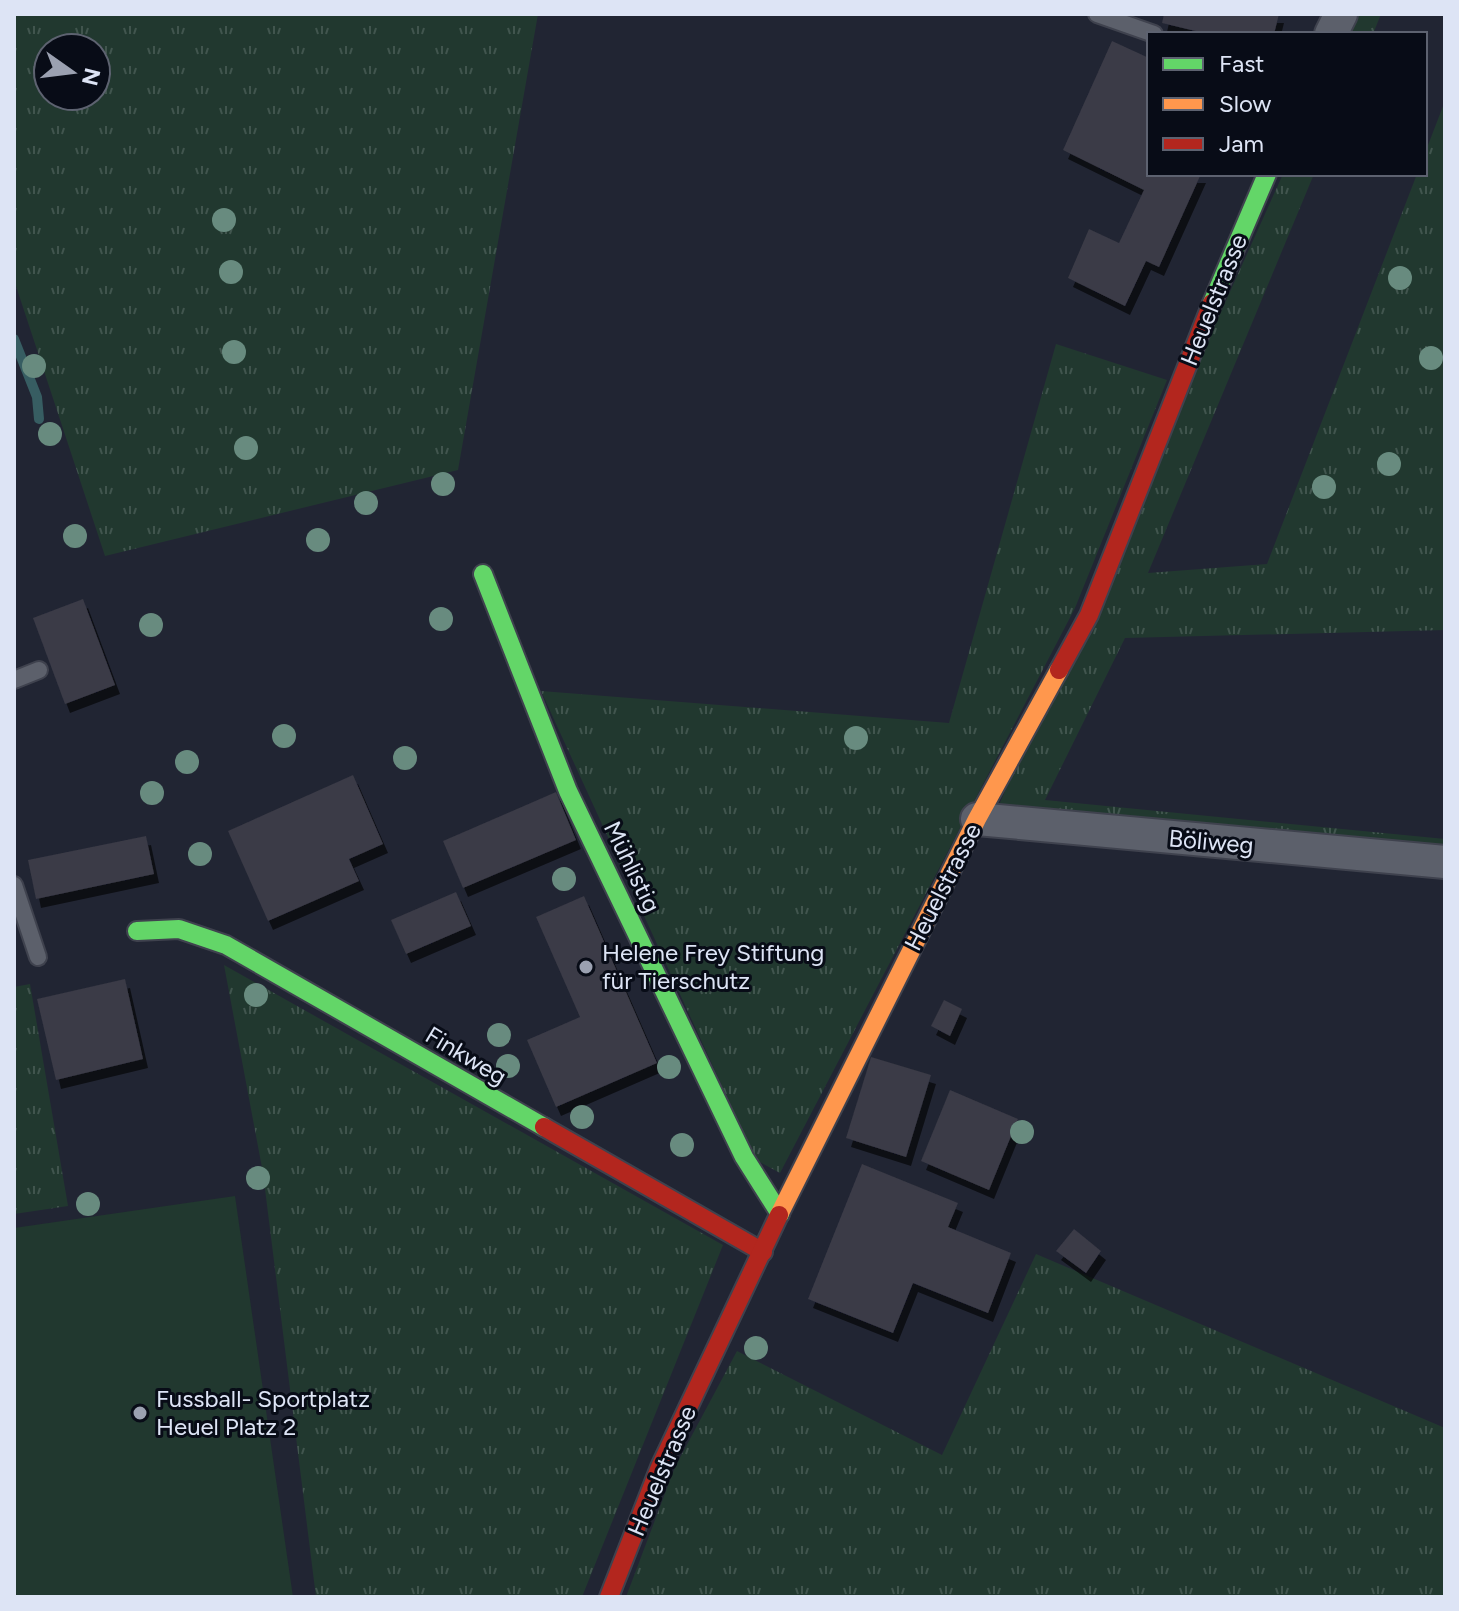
<svg xmlns="http://www.w3.org/2000/svg" width="1459" height="1611" font-family="Figtree,sans-serif">
<style>
.grass{fill:url(#grass-tufts);fill-rule:evenodd}
.green{fill:#21382f}
.lines{fill:none;stroke-linecap:round;stroke-linejoin:round}
.stream{stroke:#375d62;stroke-width:10}
.building{fill:#3a3a46;filter:url(#shadow)}
.lane-casing{stroke:#3f424e;stroke-width:20}
.street-casing{stroke:#3f424e;stroke-width:36}
.fast-casing{stroke:#3f424e;stroke-width:22}
.slow-casing{stroke:#3f424e;stroke-width:22}
.jam-casing{stroke:#3f424e;stroke-width:22}
.lane{stroke:#5c606b;stroke-width:16}
.street{stroke:#5c606b;stroke-width:32}
.fast{stroke:#63d668;stroke-width:18}
.slow{stroke:#ff974d;stroke-width:18}
.jam{stroke:#b3261e;stroke-width:18}
.tree{fill:#688b7f}
.poi-dot{fill:#9ba1b1;stroke:#080c17;stroke-width:3}
.labels{text-anchor:middle;stroke-width:6;stroke-linejoin:round;paint-order:stroke}
.street-label{font-size:24px;fill:#dde4f5;stroke:#080c17}
.poi-label{font-size:24px;fill:#dde4f5;stroke:#080c17;text-anchor:start}
</style>
<defs>
<pattern id="grass-tufts" width="24" height="20" patternUnits="userSpaceOnUse" patternTransform="scale(2)"><rect width="24" height="20" fill="#21382f"/><path d="M3 7l-1-3M5 7V3M7 7l1-3M15 17l-1-3M17 17v-4M19 17l1-3" fill="none" stroke="#41554e"/></pattern>
<filter id="shadow"><feDropShadow dx="5" dy="9" stdDeviation="0" flood-color="#0009"/></filter>
</defs>
<rect width="100%" height="100%" fill="#212533"/>
<g class="grass">
<path d="M 14,14 L 538,14 L 458,470 L 105,556 L 14,280 ZM 48,48 L 96,48 L 96,96 L 48,96 Z"/>
<path d="M 1356,14 L 1381,14 L 1373,34 L 1347,34 Z"/>
<path d="M 1445,101 L 1445,630 L 1125,638 L 1045,800 L 1445,839 L 1445,852 L 993,818 L 1283,174 L 1314,174 L 1148,573 L 1267,564 L 1417,174 L 1425,174 L 1425,153 Z"/>
<path d="M 1056,344 L 1167,380 L 1075,608 L 780,1173 L 756,1160 L 541,691 L 949,723 Z"/>
<path d="M 224,965 L 723,1245 L 582,1597 L 316,1597 L 263,1173 Z"/>
<path d="M 30,984 L 68,1206 L 14,1214 L 14,987 Z"/>
<path d="M 1036,1254 L 1445,1428 L 1445,1597 L 626,1597 L 675,1467 L 737,1351 L 942,1455 Z"/>
</g>
<path class="green" d="M 235,1196 L 293,1597 L 14,1597 L 14,1228 Z"/>
<g class="lines">
<path class="stream" d="M 14,339 L 37,397 L 39,419"/>
</g>
<g class="building">
<path d="M 1164,14 L 1279,14 L 1274,34 L 1208,34 L 1162,23 Z"/>
<path d="M 1112,41 L 1149,58 L 1149,174 L 1201,174 L 1159,267 L 1146,261 L 1125,306 L 1068,278 L 1089,229 L 1119,243 L 1144,190 L 1063,150 Z"/>
<path d="M 83,599 L 115,685 L 65,704 L 33,618 Z"/>
<path d="M 353,775 L 383,844 L 349,859 L 359,881 L 268,921 L 228,831 Z"/>
<path d="M 556,792 L 576,840 L 463,888 L 443,841 Z"/>
<path d="M 146,836 L 154,874 L 36,899 L 28,860 Z"/>
<path d="M 456,892 L 471,926 L 406,954 L 391,920 Z"/>
<path d="M 584,896 L 657,1063 L 556,1107 L 527,1040 L 580,1017 L 536,917 Z"/>
<path d="M 125,979 L 143,1059 L 56,1080 L 37,999 Z"/>
<path d="M 944,1000 L 962,1009 L 950,1036 L 931,1026 Z"/>
<path d="M 871,1057 L 931,1075 L 906,1157 L 846,1138 Z"/>
<path d="M 950,1090 L 1018,1119 L 989,1190 L 921,1161 Z"/>
<path d="M 862,1164 L 958,1203 L 948,1227 L 1011,1253 L 988,1313 L 913,1283 L 893,1333 L 808,1299 Z"/>
<path d="M 1074,1229 L 1101,1251 L 1086,1273 L 1056,1251 Z"/>
</g>
<g class="lines">
<defs>
<g id="lane">
<path d="M 1097,14 L 1154,34"/>
<path d="M 14,680 L 39,670"/>
<path d="M 14,885 L 38,957"/>
</g>
<g id="street">
<path d="M 1331,34 L 1341,14"/>
<path d="M 977,819 L 1445,862"/>
</g>
<g id="fast">
<path d="M 1212,303 L 1267,174"/>
<path d="M 483,574 L 568,791 L 744,1157 L 780,1214"/>
<path d="M 137,931 L 179,929 L 226,945 L 544,1127"/>
</g>
<path id="slow" d="M 779,1215 L 977,819 L 1059,670"/>
<g id="jam">
<path d="M 1059,670 L 1089,615 L 1212,303"/>
<path d="M 544,1127 L 763,1252"/>
<path d="M 609,1597 L 660,1467 L 779,1215"/>
</g>
</defs>
<use href="#lane" class="lane-casing"/>
<use href="#street" class="street-casing"/>
<use href="#fast" class="fast-casing"/>
<use href="#slow" class="slow-casing"/>
<use href="#jam" class="jam-casing"/>
<use href="#lane" class="lane"/>
<use href="#street" class="street"/>
<use href="#fast" class="fast"/>
<use href="#slow" class="slow"/>
<use href="#jam" class="jam"/>
</g>
<g class="tree">
<circle cx="224" cy="220" r="12"/>
<circle cx="231" cy="272" r="12"/>
<circle cx="1400" cy="278" r="12"/>
<circle cx="234" cy="352" r="12"/>
<circle cx="1431" cy="358" r="12"/>
<circle cx="34" cy="366" r="12"/>
<circle cx="50" cy="434" r="12"/>
<circle cx="246" cy="448" r="12"/>
<circle cx="1389" cy="464" r="12"/>
<circle cx="443" cy="484" r="12"/>
<circle cx="1324" cy="487" r="12"/>
<circle cx="366" cy="503" r="12"/>
<circle cx="75" cy="536" r="12"/>
<circle cx="318" cy="540" r="12"/>
<circle cx="441" cy="619" r="12"/>
<circle cx="151" cy="625" r="12"/>
<circle cx="284" cy="736" r="12"/>
<circle cx="856" cy="738" r="12"/>
<circle cx="405" cy="758" r="12"/>
<circle cx="187" cy="762" r="12"/>
<circle cx="152" cy="793" r="12"/>
<circle cx="200" cy="854" r="12"/>
<circle cx="564" cy="879" r="12"/>
<circle cx="256" cy="995" r="12"/>
<circle cx="499" cy="1035" r="12"/>
<circle cx="508" cy="1066" r="12"/>
<circle cx="669" cy="1067" r="12"/>
<circle cx="582" cy="1117" r="12"/>
<circle cx="1022" cy="1132" r="12"/>
<circle cx="682" cy="1145" r="12"/>
<circle cx="258" cy="1178" r="12"/>
<circle cx="88" cy="1204" r="12"/>
<circle cx="756" cy="1348" r="12"/>
</g>
<g class="poi-dot">
<circle cx="586" cy="967" r="8"/>
<circle cx="140" cy="1413" r="8"/>
</g>
<g class="labels">
<g class="street-label">
<text transform="translate(1214 300) rotate(-68)" y="8">Heuelstrasse</text>
<text transform="translate(1211 842) rotate(5)" y="8">Böliweg</text>
<text transform="translate(632 867) rotate(64)" y="8">Mühlistig</text>
<text transform="translate(943 887) rotate(-63)" y="8">Heuelstrasse</text>
<text transform="translate(466 1056) rotate(31)" y="8">Finkweg</text>
<text transform="translate(662 1471) rotate(-67)" y="8">Heuelstrasse</text>
</g>
<g class="poi-label">
<text x="602" y="961">Helene Frey Stiftung<tspan x="602" dy="28">für Tierschutz</tspan></text>
<text x="156" y="1407">Fussball- Sportplatz<tspan x="156" dy="28">Heuel Platz 2</tspan></text>
</g>
</g>
<rect width="1459" height="1611" fill="none" stroke="#dde4f5" stroke-width="32"/>
<rect x="1147" y="32" width="280" height="144" fill="#080c17" stroke="#5d6270" stroke-width="2"/>
<rect x="1163" y="58" width="40" height="12" fill="#63d668" stroke="#5d6270" stroke-width="2"/>
<text x="1219" y="72" font-size="24" fill="#dde4f5">Fast</text>
<rect x="1163" y="98" width="40" height="12" fill="#ff974d" stroke="#5d6270" stroke-width="2"/>
<text x="1219" y="112" font-size="24" fill="#dde4f5">Slow</text>
<rect x="1163" y="138" width="40" height="12" fill="#b3261e" stroke="#5d6270" stroke-width="2"/>
<text x="1219" y="152" font-size="24" fill="#dde4f5">Jam</text>
<g transform="translate(72 72) rotate(104)"><circle r="38" fill="#080c17" stroke="#5d6270" stroke-width="2"/>
<path d="M0-6L14 30L0 20L-14 30Z" fill="#9ba1b1"/>
<text y="-12" font-size="22" font-weight="bold" text-anchor="middle" fill="#dde4f5">N</text>
</g>
</svg>
